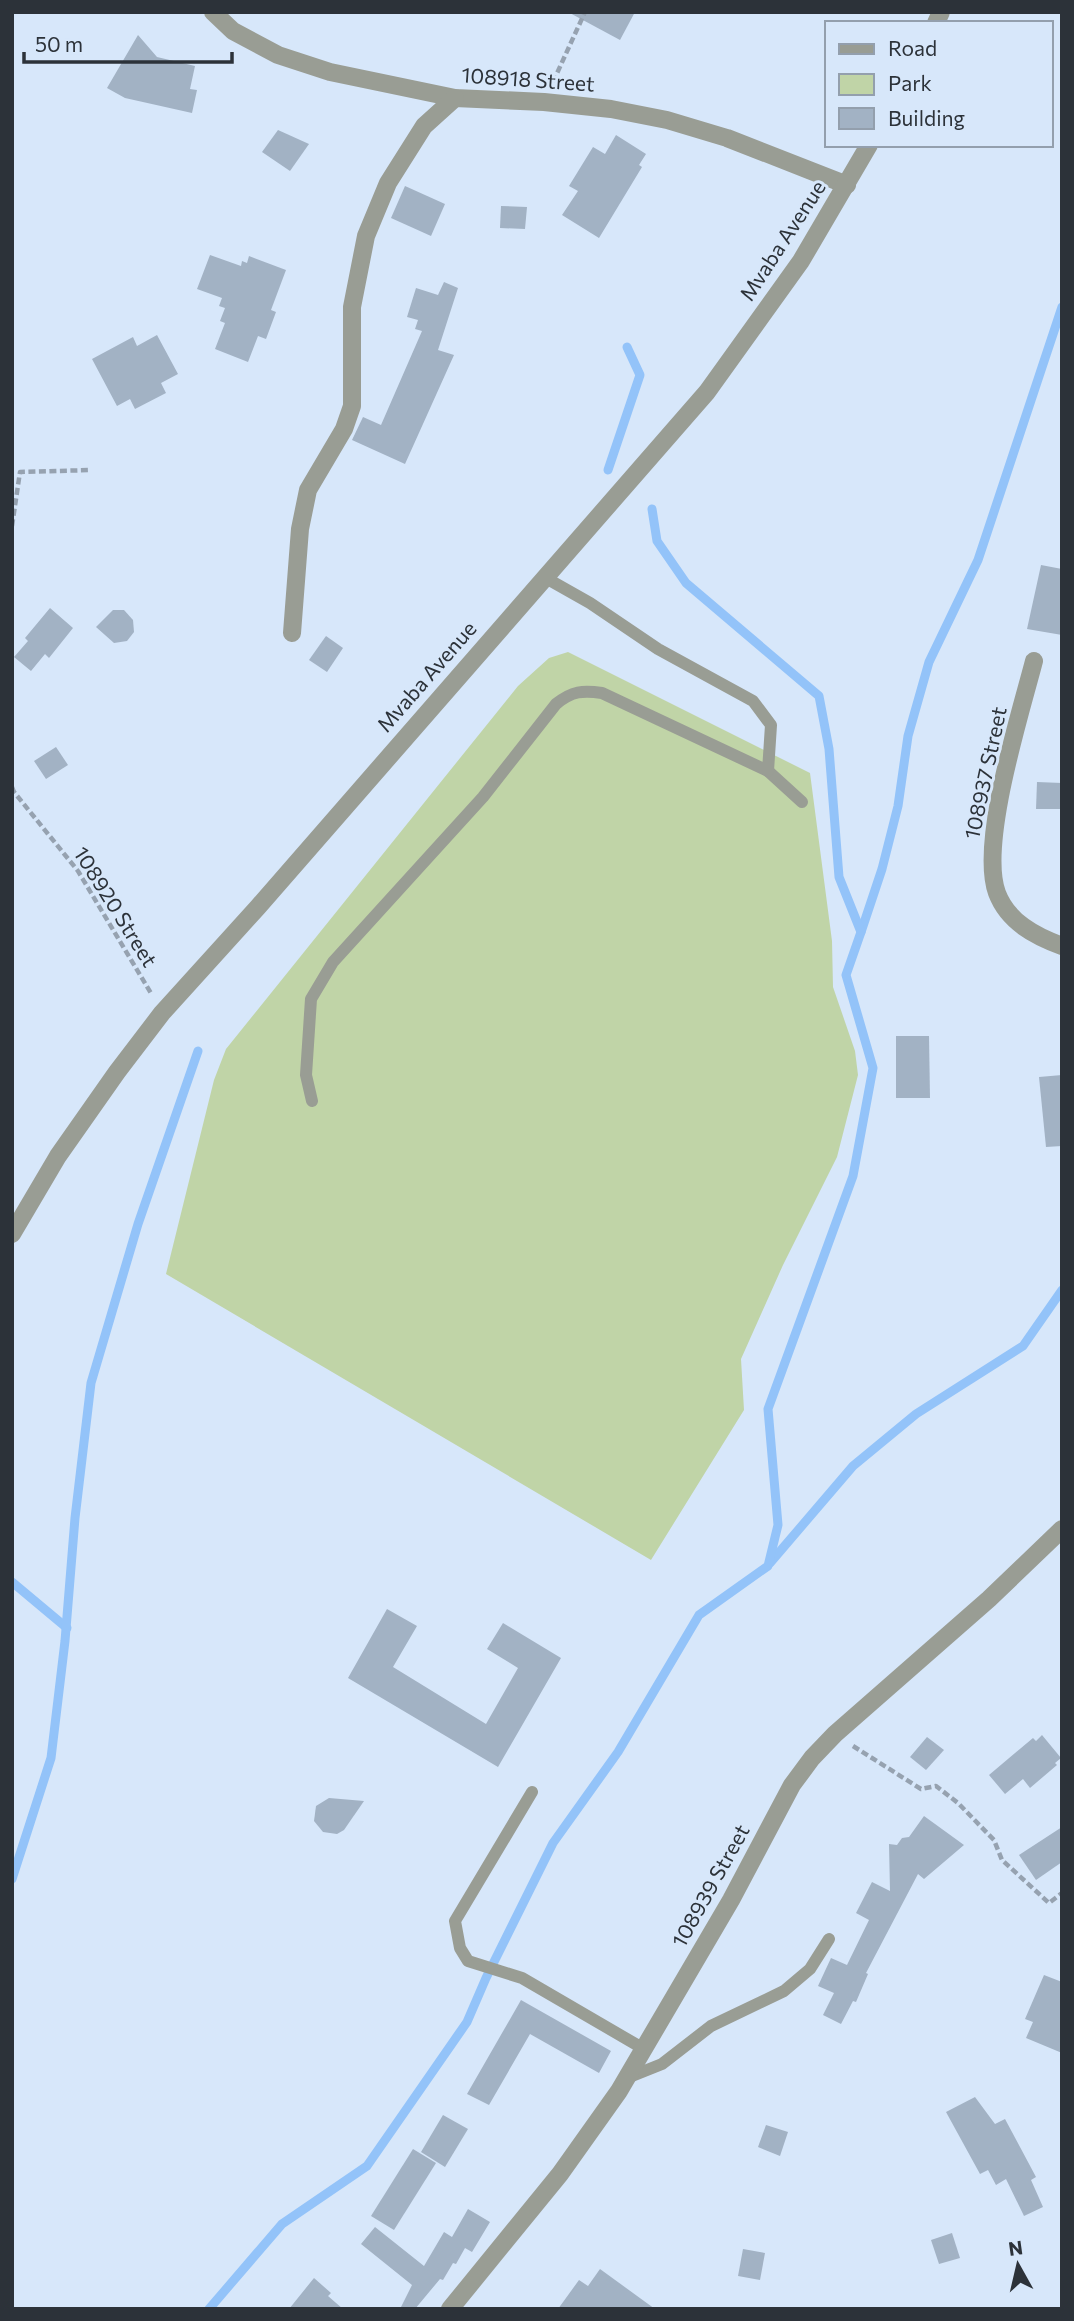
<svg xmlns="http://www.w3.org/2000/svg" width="1074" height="2321" font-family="Commissioner,sans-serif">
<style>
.green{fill:#c0d4a7}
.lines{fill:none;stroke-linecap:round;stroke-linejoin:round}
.stream{stroke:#93c3f9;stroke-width:9}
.building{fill:#a2b2c4}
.path{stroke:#96a2b0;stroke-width:4.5;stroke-dasharray:7 3.5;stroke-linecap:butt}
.service{stroke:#999d94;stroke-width:12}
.minor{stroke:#999d94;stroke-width:18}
.tertiary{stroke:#999d94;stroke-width:18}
.labels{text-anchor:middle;stroke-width:6;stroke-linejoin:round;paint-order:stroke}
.street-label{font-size:21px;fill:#2c3239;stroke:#d7e7fa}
</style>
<rect width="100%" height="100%" fill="#d7e7fa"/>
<path class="green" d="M 568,652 L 810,773 L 832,941 L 833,987 L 855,1051 L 858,1075 L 837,1157 L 783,1265 L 741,1359 L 744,1410 L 651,1560 L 166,1274 L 214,1080 L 226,1049 L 518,686 L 549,658 Z"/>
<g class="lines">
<g class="stream">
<path d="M 608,470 L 640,375 L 627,347"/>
<path d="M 861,932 L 882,869 L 898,806 L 908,736 L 929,662 L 978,560 L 1062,307"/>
<path d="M 770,1563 L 853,1466 L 916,1414 L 1023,1346 L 1062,1290"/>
<path d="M 12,1582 L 67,1628"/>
<path d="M 12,1879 L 51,1758 L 65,1641 L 75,1518 L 91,1383 L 138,1224 L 198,1051"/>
<path d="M 209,2309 L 282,2224 L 367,2166 L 467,2022 L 486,1978 L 553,1843 L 618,1752 L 699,1615 L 768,1566 L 778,1525 L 768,1409 L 853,1176 L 873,1068 L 846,975 L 861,932 L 839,877 L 829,749 L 819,696 L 686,583 L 657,541 L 652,509"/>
</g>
</g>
<g class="building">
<path d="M 568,12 L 635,12 L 620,40 Z"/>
<path d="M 138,35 L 157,57 L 195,66 L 190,89 L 197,90 L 192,113 L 125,98 L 107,88 Z"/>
<path d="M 278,130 L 309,144 L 290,171 L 262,152 Z"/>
<path d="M 616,135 L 646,154 L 639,165 L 642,167 L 599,238 L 562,215 L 578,191 L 569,186 L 593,147 L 605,154 Z"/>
<path d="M 405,186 L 445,204 L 431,236 L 391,218 Z"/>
<path d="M 501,206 L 527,207 L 525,229 L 500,228 Z"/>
<path d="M 210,255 L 241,266 L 242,261 L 247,263 L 249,256 L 286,270 L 271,310 L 276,312 L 266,339 L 258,336 L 248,362 L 215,349 L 225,323 L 220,321 L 225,308 L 219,306 L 222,298 L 197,289 Z"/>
<path d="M 444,282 L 458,288 L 438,350 L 454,355 L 405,464 L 352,440 L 363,417 L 381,425 L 422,331 L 415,329 L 418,320 L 407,317 L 416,288 L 438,295 Z"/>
<path d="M 157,335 L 178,374 L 161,383 L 166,393 L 135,409 L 130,399 L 117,406 L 92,359 L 133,337 L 137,346 Z"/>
<path d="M 1041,565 L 1062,569 L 1062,635 L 1027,629 Z"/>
<path d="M 50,608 L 73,628 L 49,658 L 45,654 L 31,671 L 14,657 L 28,641 L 25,638 Z"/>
<path d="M 113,610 L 124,610 L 133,620 L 134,632 L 127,641 L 114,643 L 96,627 Z"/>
<path d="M 326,636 L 343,648 L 327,672 L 309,660 Z"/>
<path d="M 56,747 L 68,765 L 46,779 L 34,761 Z"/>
<path d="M 1037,782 L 1062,783 L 1062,809 L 1036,809 Z"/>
<path d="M 896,1036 L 929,1036 L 930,1098 L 896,1098 Z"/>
<path d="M 1062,1075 L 1062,1146 L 1046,1147 L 1039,1077 Z"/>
<path d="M 387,1609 L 417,1626 L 393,1667 L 486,1724 L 518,1668 L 487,1649 L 503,1623 L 561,1658 L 498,1767 L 348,1678 Z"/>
<path d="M 1042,1735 L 1061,1758 L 1055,1763 L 1057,1765 L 1030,1788 L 1023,1779 L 1005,1794 L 989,1775 L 1033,1738 L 1036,1741 Z"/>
<path d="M 927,1737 L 944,1750 L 926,1770 L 910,1757 Z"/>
<path d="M 329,1798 L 364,1801 L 344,1830 L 337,1834 L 323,1832 L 314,1821 L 316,1806 Z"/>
<path d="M 924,1816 L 964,1845 L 924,1879 L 918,1874 L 866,1973 L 868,1974 L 856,2002 L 853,2001 L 841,2024 L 823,2015 L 834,1993 L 818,1986 L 831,1958 L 847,1965 L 869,1920 L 856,1913 L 872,1882 L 890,1891 L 889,1844 L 897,1845 L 902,1838 L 909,1837 Z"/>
<path d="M 1062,1827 L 1062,1862 L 1036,1880 L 1019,1855 Z"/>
<path d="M 1044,1975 L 1062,1982 L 1062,2053 L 1026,2038 L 1033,2022 L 1025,2019 Z"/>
<path d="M 521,2000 L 611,2051 L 599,2073 L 530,2034 L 489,2105 L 467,2094 Z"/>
<path d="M 975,2097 L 995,2124 L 1005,2119 L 1036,2177 L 1031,2180 L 1043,2207 L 1024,2216 L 1006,2179 L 996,2185 L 988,2170 L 980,2174 L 946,2112 Z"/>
<path d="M 443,2115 L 468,2129 L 445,2167 L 421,2152 Z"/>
<path d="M 766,2125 L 788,2132 L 780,2156 L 758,2147 Z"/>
<path d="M 413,2149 L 436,2163 L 394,2230 L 371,2216 Z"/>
<path d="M 468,2209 L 490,2222 L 472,2252 L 465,2248 L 456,2264 L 453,2263 L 443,2280 L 440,2279 L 415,2309 L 400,2309 L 412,2285 L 361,2244 L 375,2227 L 424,2266 L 444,2232 L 452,2237 Z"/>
<path d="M 952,2233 L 960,2258 L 939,2264 L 931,2240 Z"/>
<path d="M 743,2249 L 765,2253 L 760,2280 L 738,2276 Z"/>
<path d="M 600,2269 L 655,2309 L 558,2309 L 579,2280 L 588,2286 Z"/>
<path d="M 314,2278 L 331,2293 L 328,2296 L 343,2309 L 289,2309 Z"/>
</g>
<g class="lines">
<g class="path">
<path d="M 553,82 L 585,12"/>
<path d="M 12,526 L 20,472 L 91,470"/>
<path d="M 12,787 L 14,792 L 78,871 L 152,995"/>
<path d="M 853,1746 L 921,1789 L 936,1786 L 958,1803 L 994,1840 L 1002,1860 L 1049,1903 L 1062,1893"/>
</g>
<g class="service">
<path d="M 768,771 L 802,802"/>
<path d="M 312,1101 L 306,1075 L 311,999 L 333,962 L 483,797 L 556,704 C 572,691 583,690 602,693 L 768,771 L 771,725 L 753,701 L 658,649 L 590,603 L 544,577"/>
<path d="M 532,1792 L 455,1921 L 460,1948 L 468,1961 L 522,1978 L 644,2049"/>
<path d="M 627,2078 L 662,2064 L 711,2026 L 784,1991 L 810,1969 L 829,1939"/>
</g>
<g class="minor">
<path d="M 213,12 L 233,31 L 278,55 L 330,72 L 455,98 L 544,102 L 611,109 L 667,120 L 727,138 L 847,185"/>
<path d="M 292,633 L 300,529 L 308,490 L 344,429 L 352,406 L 352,307 L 366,236 L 388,183 L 424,126 L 455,98"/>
<path d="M 1034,661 C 1020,715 979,844 997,893 C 1008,922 1035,936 1062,946"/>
<path d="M 450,2309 L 560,2174 L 619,2091 L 731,1900 L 792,1785 L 812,1758 L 835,1734 L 989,1599 L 1062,1529"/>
</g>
<g class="tertiary">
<path d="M 936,23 L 941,12"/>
<path d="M 12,1234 L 58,1156 L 117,1072 L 162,1013 L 258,907 L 707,392 L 801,261 L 869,145"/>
</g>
</g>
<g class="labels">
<g class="street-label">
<text transform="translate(528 80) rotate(4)" y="7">108918 Street</text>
<text transform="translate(783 241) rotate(-57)" y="7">Mvaba Avenue</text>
<text transform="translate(427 677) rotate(-49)" y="7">Mvaba Avenue</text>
<text transform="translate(986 773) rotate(-78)" y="7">108937 Street</text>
<text transform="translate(115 907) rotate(58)" y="7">108920 Street</text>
<text transform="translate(711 1886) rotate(-61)" y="7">108939 Street</text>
</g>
</g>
<rect width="1074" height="2321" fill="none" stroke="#2c3239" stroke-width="28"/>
<rect x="825" y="21" width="228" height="126" fill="#d7e7fa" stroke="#939fad" stroke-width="2"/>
<rect x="839" y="44" width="35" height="10" fill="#999d94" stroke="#939fad" stroke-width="2"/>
<text x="888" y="56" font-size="21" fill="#2c3239">Road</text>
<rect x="839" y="74" width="35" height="21" fill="#c0d4a7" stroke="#939fad" stroke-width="2"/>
<text x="888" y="91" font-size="21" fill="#2c3239">Park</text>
<rect x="839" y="108" width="35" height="21" fill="#a2b2c4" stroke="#939fad" stroke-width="2"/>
<text x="888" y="126" font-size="21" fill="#2c3239">Building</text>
<g transform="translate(1018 2265) rotate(352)" stroke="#d7e7fa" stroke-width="5" paint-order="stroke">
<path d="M0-5L12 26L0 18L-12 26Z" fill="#2c3239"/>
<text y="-10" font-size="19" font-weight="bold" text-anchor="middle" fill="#2c3239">N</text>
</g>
<path d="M24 52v10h208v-10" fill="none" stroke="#2c3239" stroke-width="3.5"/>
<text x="35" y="52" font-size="21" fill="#2c3239" stroke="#d7e7fa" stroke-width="5" paint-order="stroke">50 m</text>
</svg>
